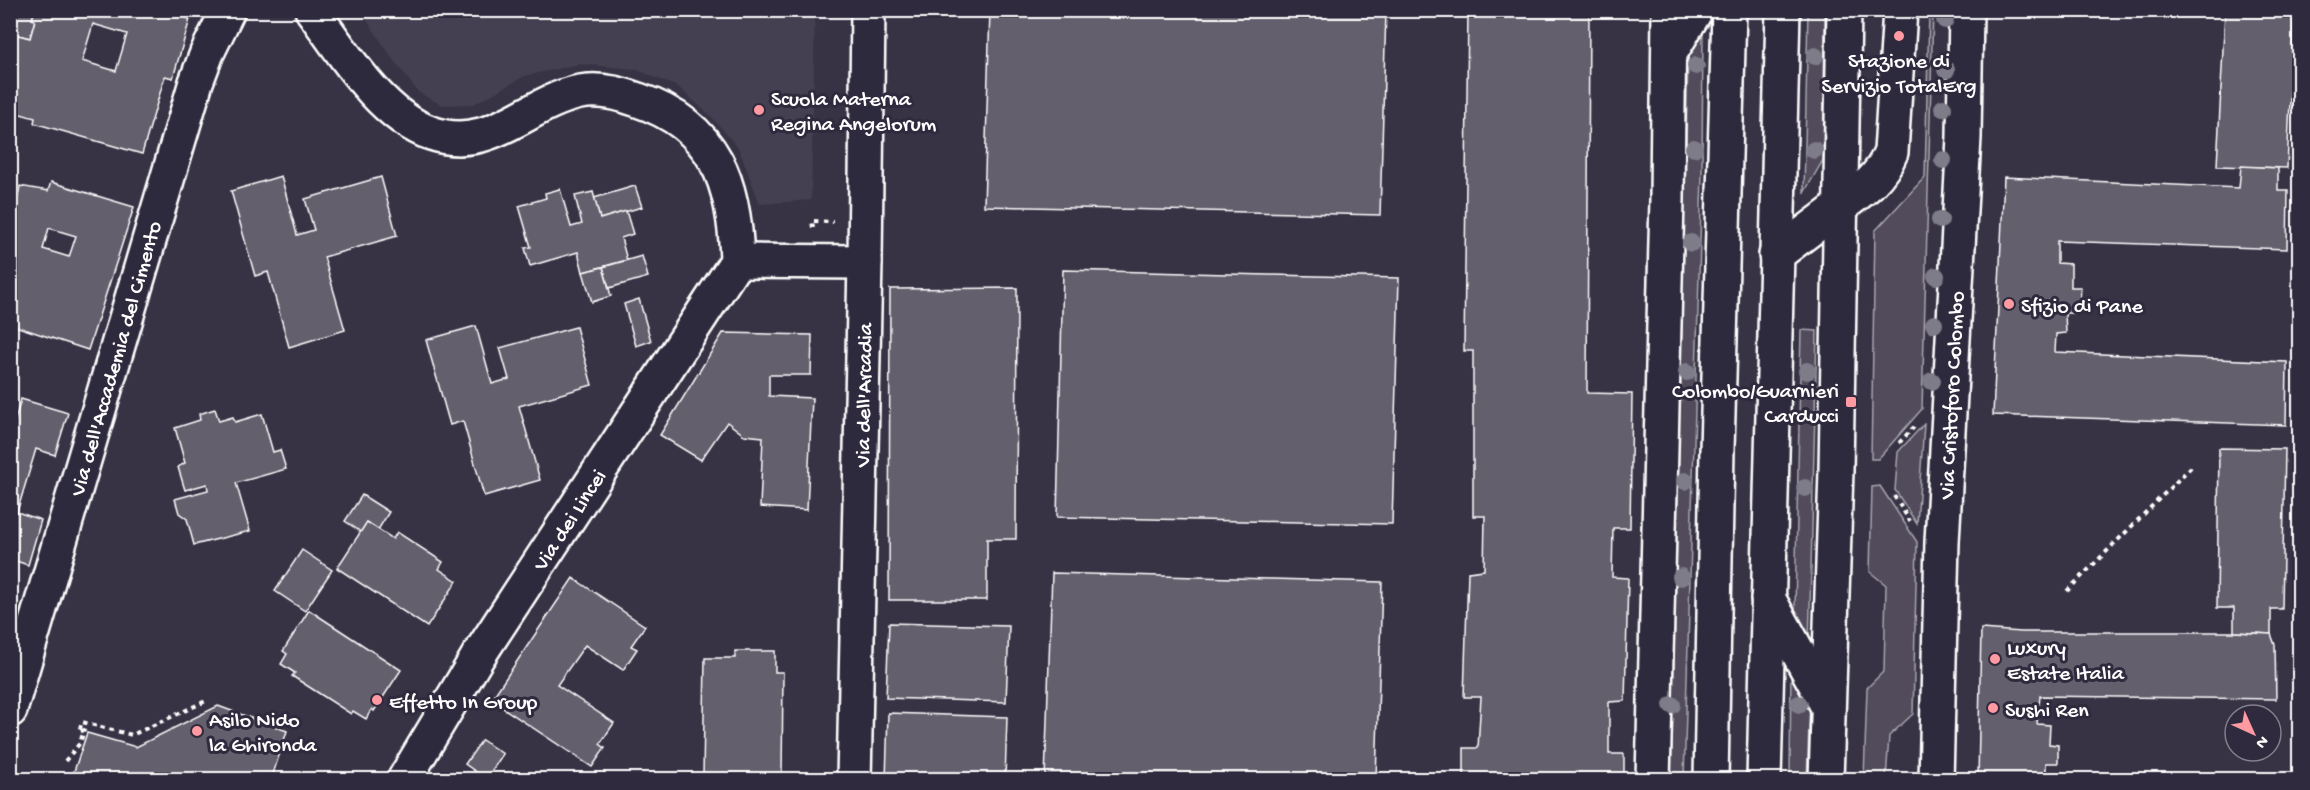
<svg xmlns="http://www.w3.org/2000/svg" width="2310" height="790" font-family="'Gochi Hand',sans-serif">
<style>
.built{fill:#444051}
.green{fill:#514c5c;stroke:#a8a6ae;stroke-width:1.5}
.building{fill:#635f6d;stroke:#fff;stroke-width:1.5;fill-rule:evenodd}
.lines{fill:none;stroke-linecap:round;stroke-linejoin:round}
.minor-casing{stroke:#fff;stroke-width:38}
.major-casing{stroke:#fff;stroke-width:38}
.path{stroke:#fff;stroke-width:4;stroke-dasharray:4.5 4.5;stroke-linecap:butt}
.minor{stroke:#2f2a3d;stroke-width:33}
.major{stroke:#2f2a3d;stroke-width:33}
.tree{fill:#7e7c88}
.poi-dot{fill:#ff9aa2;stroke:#2f2a3d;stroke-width:2}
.labels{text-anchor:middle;stroke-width:6;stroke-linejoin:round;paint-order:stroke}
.poi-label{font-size:22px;fill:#fff;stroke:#2f2a3d;text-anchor:start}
.street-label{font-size:22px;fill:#fff;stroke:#2f2a3d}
</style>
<rect width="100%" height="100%" fill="#373345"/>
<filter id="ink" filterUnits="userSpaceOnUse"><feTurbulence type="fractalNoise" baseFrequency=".0167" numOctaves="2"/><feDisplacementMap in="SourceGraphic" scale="12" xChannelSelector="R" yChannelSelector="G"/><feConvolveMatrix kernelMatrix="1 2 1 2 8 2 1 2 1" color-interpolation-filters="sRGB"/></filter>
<g filter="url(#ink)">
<path class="built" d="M 361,11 L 815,11 L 811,200 L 760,204 L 739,149 L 710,115 L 678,87 L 635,69 L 579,64 L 525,76 L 474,104 L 442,105 L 418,92 L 393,59 Z"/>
<g class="green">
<path d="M 635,11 L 751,10 L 751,16 L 635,13 Z"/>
<path d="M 1808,11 L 1825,11 L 1823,160 L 1804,193 Z"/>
<path d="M 1929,11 L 1933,11 L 1922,409 L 1878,459 L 1871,459 L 1875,231 L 1925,177 Z"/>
<path d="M 1703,27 L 1702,174 L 1684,779 L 1671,780 L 1688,59 Z"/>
<path d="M 1801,330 L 1817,331 L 1809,646 L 1795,610 Z"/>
<path d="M 1924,424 L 1917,524 L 1895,490 L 1898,452 Z"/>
<path d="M 1880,486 L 1917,542 L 1913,714 L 1889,736 L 1886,779 L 1864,779 L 1867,688 L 1884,671 L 1886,585 L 1870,572 L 1872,487 Z"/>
<path d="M 1791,661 L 1810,696 L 1807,779 L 1790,780 Z"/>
</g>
<g class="building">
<path d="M 14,10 L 35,10 L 32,19 L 35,20 L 30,38 L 10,33 Z"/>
<path d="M 35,10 L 185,10 L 183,17 L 190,19 L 173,78 L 165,76 L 142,154 L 34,123 L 35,118 L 10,111 L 10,33 L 30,38 L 35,20 L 32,19 ZM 93,24 L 127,34 L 116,71 L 82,61 Z"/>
<path d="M 990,10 L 1386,10 L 1380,215 L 984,206 Z"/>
<path d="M 1468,10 L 1589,10 L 1587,393 L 1632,394 L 1630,528 L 1613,528 L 1612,577 L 1628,578 L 1625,701 L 1609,702 L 1609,754 L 1624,754 L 1624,780 L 1464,780 L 1464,748 L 1478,748 L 1481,697 L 1464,697 L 1468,572 L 1484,570 L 1485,516 L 1473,516 L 1473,351 L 1464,351 Z"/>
<path d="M 2225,10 L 2294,12 L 2287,168 L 2217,166 Z"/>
<path d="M 2241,166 L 2278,168 L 2278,190 L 2288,190 L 2287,249 L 2057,241 L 2057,263 L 2071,264 L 2071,287 L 2081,287 L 2079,313 L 2065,313 L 2066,333 L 2056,334 L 2055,352 L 2287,362 L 2286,425 L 1993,415 L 2004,177 L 2239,188 Z"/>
<path d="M 281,176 L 297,235 L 314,230 L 305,199 L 381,177 L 397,236 L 324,257 L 345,330 L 289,347 L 268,272 L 255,276 L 231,191 Z"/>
<path d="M 51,182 L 134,207 L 88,350 L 12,325 L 15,311 L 10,310 L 10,201 L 17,202 L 20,186 L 48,191 ZM 49,228 L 76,236 L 69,257 L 43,249 Z"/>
<path d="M 635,186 L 642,207 L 600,219 L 594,198 Z"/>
<path d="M 560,189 L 571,227 L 582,224 L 575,196 L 593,192 L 600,219 L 626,211 L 633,234 L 621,238 L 627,260 L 583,272 L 578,252 L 530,266 L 525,248 L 531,247 L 519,206 L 546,198 L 545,193 Z"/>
<path d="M 642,256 L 648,277 L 609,288 L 603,267 Z"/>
<path d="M 603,267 L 611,296 L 592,302 L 583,272 Z"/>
<path d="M 1063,270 L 1399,278 L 1392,524 L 1057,517 Z"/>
<path d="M 1017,288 L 1016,539 L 987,539 L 987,600 L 889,600 L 890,289 Z"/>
<path d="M 639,299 L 651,341 L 636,346 L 624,304 Z"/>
<path d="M 476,326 L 492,384 L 509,379 L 500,348 L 576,327 L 592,385 L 519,406 L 540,480 L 484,496 L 463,421 L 450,425 L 426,340 Z"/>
<path d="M 723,333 L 812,335 L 811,375 L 769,375 L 769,396 L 812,398 L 807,510 L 760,507 L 763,437 L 744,435 L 727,422 L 701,460 L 660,435 Z"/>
<path d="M 21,399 L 68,413 L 55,455 L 36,449 L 17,512 L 41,520 L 28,565 L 10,559 L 10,426 L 13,427 Z"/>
<path d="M 215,409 L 219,421 L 233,417 L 235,422 L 262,414 L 273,452 L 280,450 L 286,469 L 236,483 L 250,531 L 194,545 L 187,519 L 179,513 L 175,499 L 208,490 L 207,484 L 185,490 L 178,467 L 185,463 L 175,428 L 200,420 L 199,414 Z"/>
<path d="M 2219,448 L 2285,449 L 2282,609 L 2271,609 L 2271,634 L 2234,632 L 2234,608 L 2217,608 Z"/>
<path d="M 362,495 L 389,512 L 378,530 L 367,522 L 361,532 L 345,521 Z"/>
<path d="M 367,522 L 393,539 L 397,532 L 443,562 L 439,569 L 457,581 L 427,627 L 337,568 Z"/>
<path d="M 302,550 L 332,570 L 305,611 L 275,591 Z"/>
<path d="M 1052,573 L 1382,582 L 1376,780 L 1045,780 Z"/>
<path d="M 573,578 L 645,626 L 631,646 L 637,649 L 623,670 L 585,645 L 557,685 L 614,723 L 600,744 L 605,748 L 592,767 L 491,700 Z"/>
<path d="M 309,610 L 401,670 L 374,711 L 372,709 L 366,719 L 353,711 L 351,714 L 292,676 L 295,673 L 281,664 L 287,654 L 283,651 Z"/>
<path d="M 889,623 L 1009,626 L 1006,702 L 886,698 Z"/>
<path d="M 1981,629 L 2021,632 L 2234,632 L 2271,634 L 2275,645 L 2276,699 L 2040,696 L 2037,724 L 2050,725 L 2049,744 L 2058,745 L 2058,763 L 2046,763 L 2046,780 L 1978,780 Z"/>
<path d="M 735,651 L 775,651 L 775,672 L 783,672 L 782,777 L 703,776 L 705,658 L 735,658 Z"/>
<path d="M 218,706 L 287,731 L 271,780 L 71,780 L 87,733 L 136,747 Z"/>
<path d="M 888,713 L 1007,717 L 1005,780 L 886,780 Z"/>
<path d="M 482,740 L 503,754 L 486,779 L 465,764 Z"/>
</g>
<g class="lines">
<defs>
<g id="minor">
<path d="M 312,10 C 342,51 381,116 431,133 C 490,154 526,103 580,92 C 599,88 619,93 638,100 C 716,126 735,184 737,261 L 477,658 L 404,780"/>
<path d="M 1841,206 C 1863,190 1881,177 1891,152 L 1900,10"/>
<path d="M 737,261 L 865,262"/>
<path d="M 10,710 L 196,82 L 207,53 L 228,10"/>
<path d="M 854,780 L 865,262 L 868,10"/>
<path d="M 1936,780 L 1942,542 L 1964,137 L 1966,10"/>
</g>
<g id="major">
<path d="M 1669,55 L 1696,10"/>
<path d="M 1776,255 L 1841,206"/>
<path d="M 1768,598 L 1827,705"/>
<path d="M 1653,780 L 1667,199 L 1669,10"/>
<path d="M 1711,780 L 1717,450 L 1729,10"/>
<path d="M 1764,780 L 1783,10"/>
<path d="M 1826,780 L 1836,471 L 1844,10"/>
</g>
</defs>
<use href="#minor" class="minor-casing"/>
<use href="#major" class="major-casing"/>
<g class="path">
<path d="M 813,228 L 812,221 L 833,222"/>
<path d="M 1899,443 L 1914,427"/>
<path d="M 1894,496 L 1910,521"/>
<path d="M 2067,591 L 2193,465"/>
<path d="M 65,761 L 80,743 L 84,730 L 79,732 L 82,722 L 132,735 L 208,700"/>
</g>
<use href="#minor" class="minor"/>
<use href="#major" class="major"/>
</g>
<g class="tree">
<circle cx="1945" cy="20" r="9"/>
<circle cx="1815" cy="56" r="9"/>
<circle cx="1696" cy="66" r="9"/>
<circle cx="1946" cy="70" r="9"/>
<circle cx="1943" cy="108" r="9"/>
<circle cx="1694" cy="148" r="9"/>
<circle cx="1814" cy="150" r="9"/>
<circle cx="1943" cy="160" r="9"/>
<circle cx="1940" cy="220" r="9"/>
<circle cx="1691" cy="243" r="9"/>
<circle cx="1936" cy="276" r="9"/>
<circle cx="1934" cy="324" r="9"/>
<circle cx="1807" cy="371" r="9"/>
<circle cx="1687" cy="372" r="9"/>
<circle cx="1932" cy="381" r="9"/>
<circle cx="1685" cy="481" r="9"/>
<circle cx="1805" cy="488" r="9"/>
<circle cx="1681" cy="577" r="9"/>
<circle cx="1799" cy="704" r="9"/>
<circle cx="1672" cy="705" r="9"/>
</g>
</g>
<g class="poi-dot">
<circle cx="1899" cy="36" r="6"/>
<circle cx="759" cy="110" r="6"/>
<circle cx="2009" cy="304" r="6"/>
<rect x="1845" y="396" width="12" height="12" rx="3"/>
<circle cx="1995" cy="659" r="6"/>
<circle cx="377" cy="700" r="6"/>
<circle cx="1993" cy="708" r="6"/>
<circle cx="197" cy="731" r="6"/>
</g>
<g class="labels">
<g class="poi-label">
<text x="1899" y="67" text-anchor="middle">Stazione di<tspan x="1899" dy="25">Servizio TotalErg</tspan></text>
<text x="771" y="105">Scuola Materna<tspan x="771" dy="25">Regina Angelorum</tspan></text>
<text x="2021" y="312">Sfizio di Pane</text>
<text x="1839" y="397" text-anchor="end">Colombo/Guarnieri<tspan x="1839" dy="25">Carducci</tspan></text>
<text x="2007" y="654">Luxury<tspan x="2007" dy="25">Estate Italia</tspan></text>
<text x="389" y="708">Effetto In Group</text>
<text x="2005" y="716">Sushi Ren</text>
<text x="209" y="726">Asilo Nido<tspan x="209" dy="25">la Ghironda</tspan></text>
</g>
<g class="street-label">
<text transform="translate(114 358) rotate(-74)" y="8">Via dell'Accademia del Cimento</text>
<text transform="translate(862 395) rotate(-89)" y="8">Via dell'Arcadia</text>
<text transform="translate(1950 395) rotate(-87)" y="8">Via Cristoforo Colombo</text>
<text transform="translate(568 519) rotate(-57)" y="8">Via dei Lincei</text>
</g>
</g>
<rect width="2310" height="790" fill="none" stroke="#2f2a3d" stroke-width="36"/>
<rect x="18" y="18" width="2274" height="754" fill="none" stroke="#fff" stroke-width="2" filter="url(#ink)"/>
<g transform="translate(2253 733) rotate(135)"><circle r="28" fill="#2f2a3d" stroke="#827f8b" stroke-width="1.5"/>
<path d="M0-4.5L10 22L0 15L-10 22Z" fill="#ff9aa2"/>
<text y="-9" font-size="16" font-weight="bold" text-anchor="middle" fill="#ffffff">N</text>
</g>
</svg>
